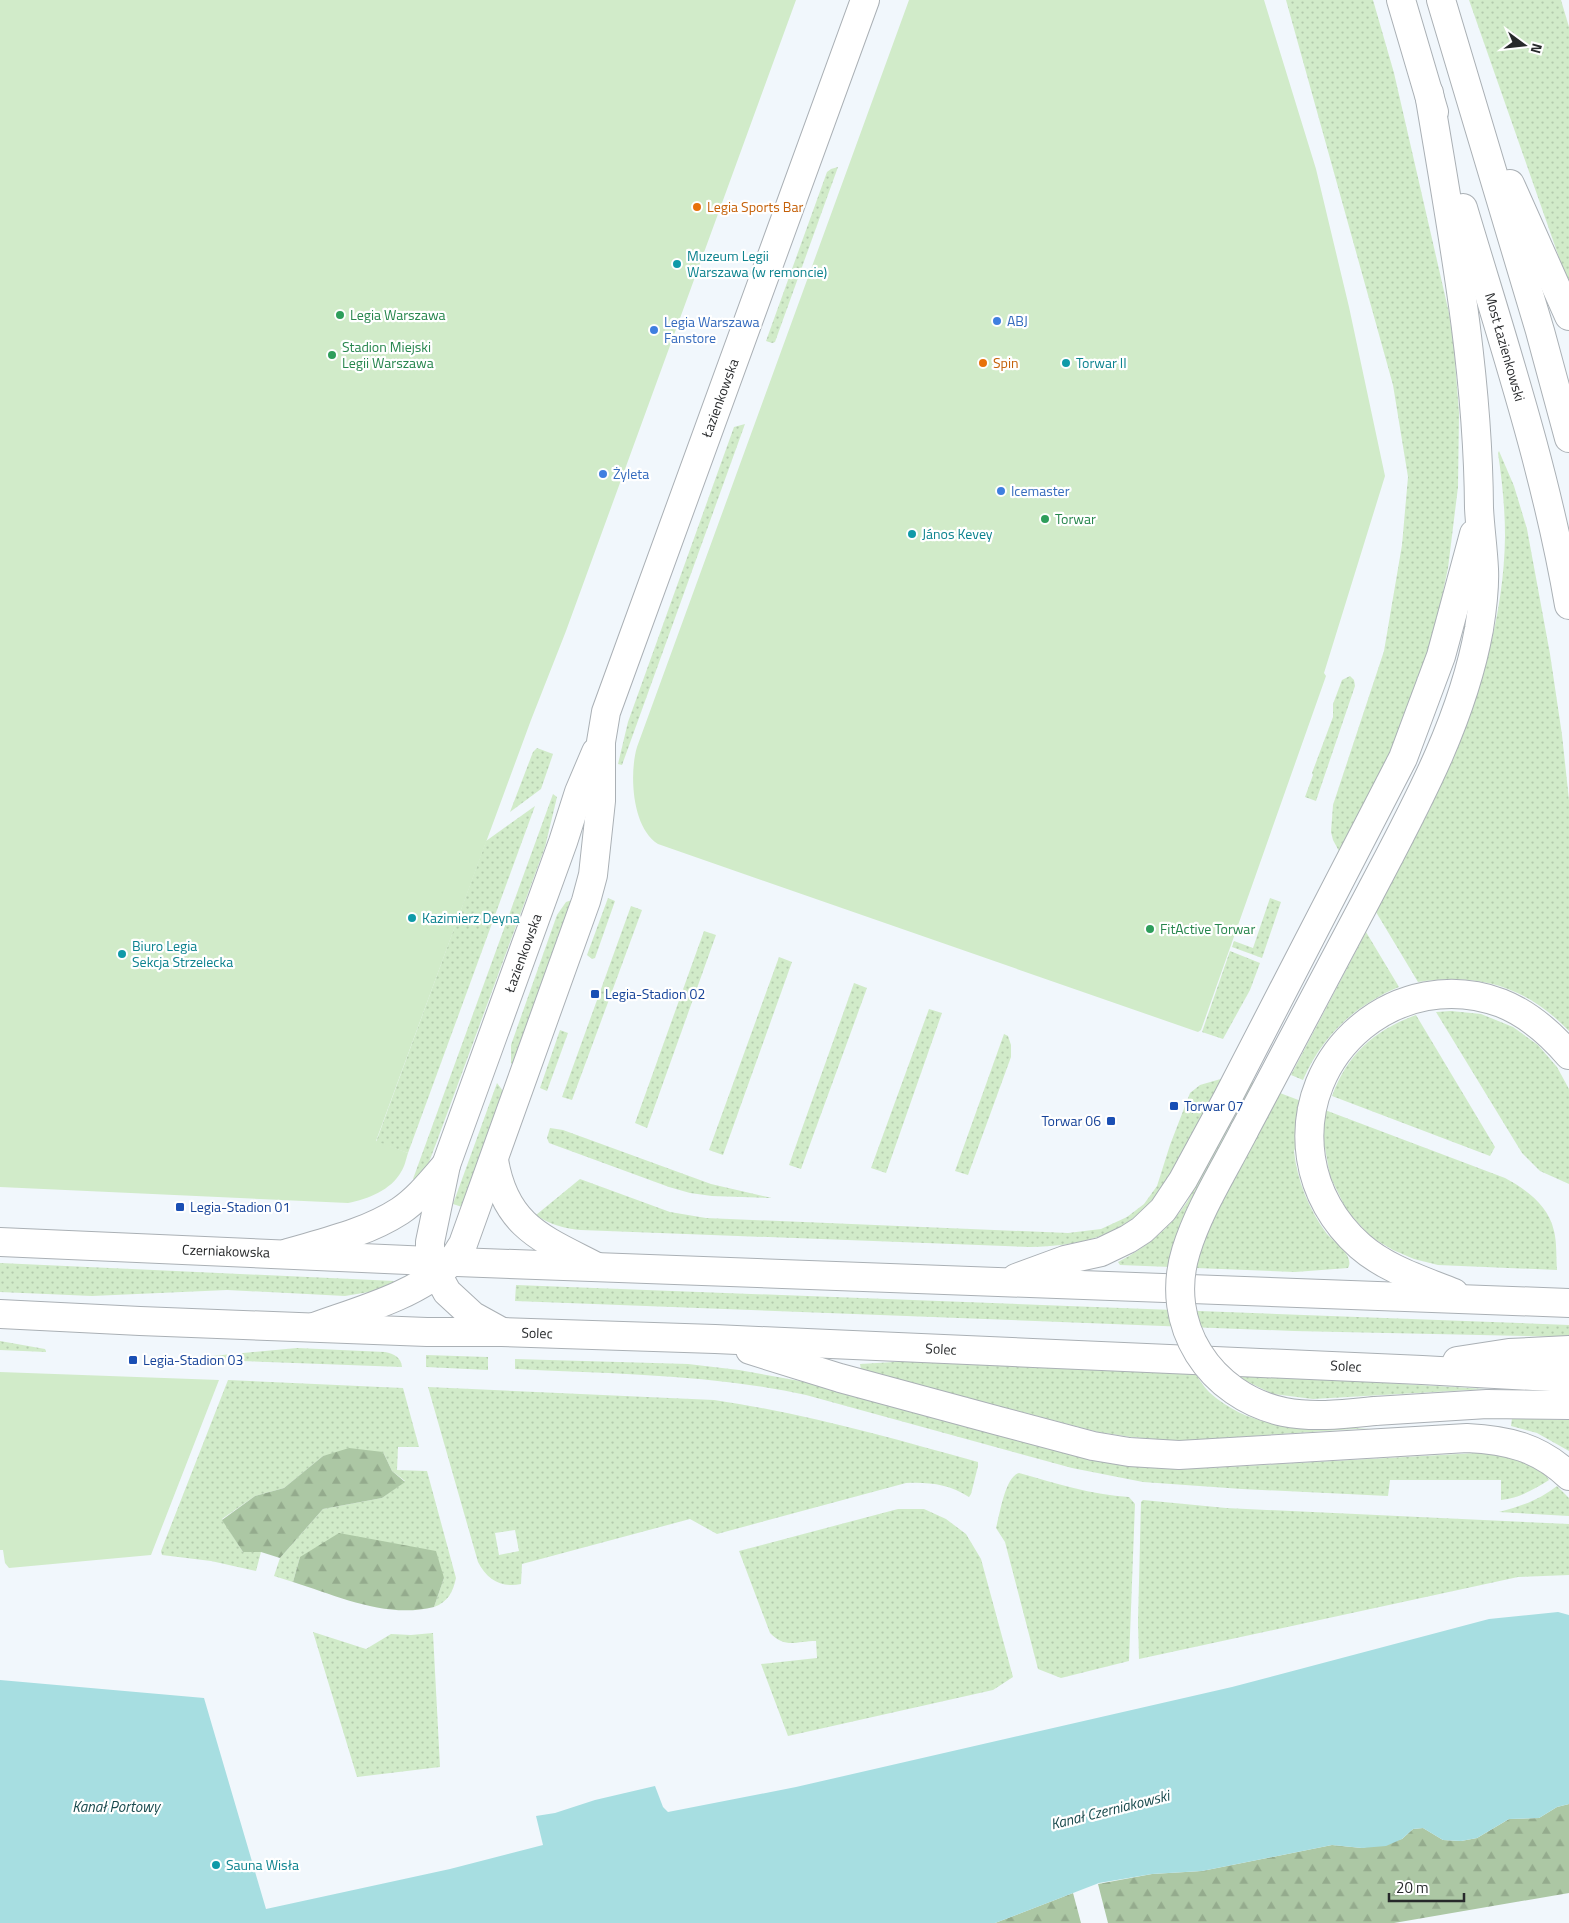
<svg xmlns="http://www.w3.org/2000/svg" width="1569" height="1923" font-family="'Titillium Web',sans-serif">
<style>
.grass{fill:url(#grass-dots);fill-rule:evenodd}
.forest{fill:url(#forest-firs)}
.park{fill:#d1ebc9}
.water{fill:#a7dee1}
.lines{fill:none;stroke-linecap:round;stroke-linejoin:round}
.minor-casing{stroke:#aab0b5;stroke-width:30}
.major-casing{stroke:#aab0b5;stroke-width:30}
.minor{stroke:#fff;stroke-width:28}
.major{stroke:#fff;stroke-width:28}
.major-bridge-casing{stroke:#aab0b5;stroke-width:30;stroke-linecap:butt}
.major-bridge{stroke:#fff;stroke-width:28}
.food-dot{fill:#e8710a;stroke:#fff;stroke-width:2}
.culture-dot{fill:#0f9aa8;stroke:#fff;stroke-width:2}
.leisure-dot{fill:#2e9e5b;stroke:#fff;stroke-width:2}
.shop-dot{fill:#3f7fe0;stroke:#fff;stroke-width:2}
.transit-dot{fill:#1a4fb4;stroke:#fff;stroke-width:2}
.labels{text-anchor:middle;stroke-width:4.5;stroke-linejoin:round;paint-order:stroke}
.food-label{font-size:14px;fill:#c56008;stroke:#fff;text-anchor:start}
.culture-label{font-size:14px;fill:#0d838f;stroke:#fff;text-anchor:start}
.leisure-label{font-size:14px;fill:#27864d;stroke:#fff;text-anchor:start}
.shop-label{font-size:14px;fill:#366cbe;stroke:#fff;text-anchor:start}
.street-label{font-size:14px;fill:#27292b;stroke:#fff}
.transit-label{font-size:14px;fill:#164399;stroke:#fff;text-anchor:start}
.water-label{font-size:15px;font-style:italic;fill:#194a4d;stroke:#fff}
</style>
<defs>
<pattern id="grass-dots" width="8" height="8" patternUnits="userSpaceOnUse" patternTransform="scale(1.25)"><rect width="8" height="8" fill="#d1ebc9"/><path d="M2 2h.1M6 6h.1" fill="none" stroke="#b3caad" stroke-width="1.8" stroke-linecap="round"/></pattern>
<pattern id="forest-firs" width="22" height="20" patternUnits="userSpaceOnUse" patternTransform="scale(1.25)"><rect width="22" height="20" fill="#acc7a4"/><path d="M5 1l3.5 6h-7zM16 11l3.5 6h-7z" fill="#94ab8d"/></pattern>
</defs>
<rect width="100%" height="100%" fill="#f1f7fc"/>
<g class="grass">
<path d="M 1286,0 L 1373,0 L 1394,73 L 1449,313 L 1454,348 L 1459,413 L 1458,487 L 1448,568 L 1434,634 L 1396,744 L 1340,853 L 1333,840 L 1331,832 L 1333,805 L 1384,651 L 1402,545 L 1408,477 L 1393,385 Z"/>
<path d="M 1469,0 L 1561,0 L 1569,27 L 1569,286 Z"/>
<path d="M 838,167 L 775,342 L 772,343 L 766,341 L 827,172 L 831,169 Z"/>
<path d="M 745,424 L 622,765 L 618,764 L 628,722 L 734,427 Z"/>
<path d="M 1499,451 L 1514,486 L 1527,529 L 1550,654 L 1562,735 L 1569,800 L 1569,1031 C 1526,986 1478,973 1418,982 L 1376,912 L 1432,805 L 1431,804 C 1471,720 1504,630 1505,536 C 1505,508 1502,480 1498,453 Z"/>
<path d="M 1350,676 L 1354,680 L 1355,686 L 1316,801 L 1305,797 L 1313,775 L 1312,773 L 1333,717 L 1333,704 L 1342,680 Z"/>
<path d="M 537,748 L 553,754 L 541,789 L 510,812 L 533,752 Z"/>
<path d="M 553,794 L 557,797 L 545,847 L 437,1141 L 429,1162 L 417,1181 L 413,1179 Z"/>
<path d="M 535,806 L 408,1153 L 376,1142 L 486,841 Z"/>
<path d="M 608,898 L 615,901 L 595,958 L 592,959 L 587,955 Z"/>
<path d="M 1270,898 L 1281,902 L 1262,958 L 1232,947 L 1234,941 L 1253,948 Z"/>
<path d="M 572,900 L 572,902 L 513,1065 L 511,1063 L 511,1045 L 557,915 L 566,902 Z"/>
<path d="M 631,906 L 642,910 L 572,1100 L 562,1097 Z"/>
<path d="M 704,931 L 716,935 L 647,1128 L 635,1123 Z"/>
<path d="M 1366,932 L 1399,987 C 1355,1005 1322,1036 1303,1080 L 1291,1075 Z"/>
<path d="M 1230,951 L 1260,963 L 1250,990 L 1223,1039 L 1202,1032 Z"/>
<path d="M 779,957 L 792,962 L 723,1155 L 709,1150 Z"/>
<path d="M 854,983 L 867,988 L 801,1169 L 789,1165 Z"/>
<path d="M 929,1009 L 942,1013 L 886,1173 L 871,1168 Z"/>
<path d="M 1451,1011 L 1481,1014 L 1513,1027 L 1538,1045 L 1557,1067 L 1569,1089 L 1569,1184 L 1540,1171 L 1522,1153 L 1436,1012 Z"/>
<path d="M 1416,1015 L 1495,1147 L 1490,1156 L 1332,1096 C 1347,1054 1375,1030 1416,1015 Z"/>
<path d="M 560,1030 L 568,1033 L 547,1091 L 540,1088 Z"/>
<path d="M 1004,1034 L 1008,1036 L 1011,1045 L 1011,1057 L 968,1175 L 955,1171 Z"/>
<path d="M 1224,1078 C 1212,1095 1206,1112 1197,1129 C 1154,1210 1127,1245 1030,1247 L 581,1230 C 566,1229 548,1224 536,1215 L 580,1179 L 670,1212 L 706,1218 L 1068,1233 L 1101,1229 L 1127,1217 L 1144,1204 L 1157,1186 L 1170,1145 L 1190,1093 L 1200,1085 Z"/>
<path d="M 1251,1082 L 1505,1178 C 1526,1189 1549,1206 1554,1231 C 1557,1243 1556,1257 1557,1270 L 1438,1265 L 1414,1259 L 1393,1250 L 1371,1237 L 1347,1211 L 1330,1176 L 1325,1148 L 1323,1146 L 1295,1149 L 1294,1151 C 1297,1180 1309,1210 1327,1234 C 1334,1242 1355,1256 1348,1268 L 1295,1272 L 1120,1265 L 1118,1262 C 1147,1247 1169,1229 1187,1202 Z"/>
<path d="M 497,1083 L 503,1091 L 462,1207 L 453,1204 Z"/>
<path d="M 550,1128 L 563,1130 L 711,1184 L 772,1198 L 712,1196 L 690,1193 L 669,1187 L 549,1143 L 547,1138 Z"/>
<path d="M 0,1263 L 395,1281 L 375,1291 L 345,1296 L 227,1290 L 92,1296 L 0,1292 Z"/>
<path d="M 516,1285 L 1569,1325 L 1569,1337 L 1294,1331 L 515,1301 Z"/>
<path d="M 0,1341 L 45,1349 L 46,1351 L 46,1352 L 0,1350 Z"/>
<path d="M 297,1348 L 385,1352 C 394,1354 401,1357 402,1367 L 212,1360 L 212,1356 Z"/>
<path d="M 426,1355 L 488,1357 L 488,1370 L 426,1367 Z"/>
<path d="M 515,1359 L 688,1364 L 739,1370 L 800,1381 L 862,1397 L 1085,1457 L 1119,1465 L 1144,1467 L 1209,1468 L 1476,1453 C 1497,1454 1538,1459 1549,1480 C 1533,1490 1519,1498 1501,1500 L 1501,1480 L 1390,1480 L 1388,1496 L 1242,1489 L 1143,1482 L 1072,1468 L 806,1395 C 710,1374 612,1374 515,1369 Z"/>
<path d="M 911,1361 L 1193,1370 C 1198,1377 1203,1386 1209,1392 C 1255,1434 1313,1427 1370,1428 L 1178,1441 L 1131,1437 L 1098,1432 L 870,1372 L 861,1369 L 860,1364 Z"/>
<path d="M 1236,1374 L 1487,1389 L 1313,1399 L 1273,1394 L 1246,1381 Z"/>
<path d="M 228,1380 L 403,1388 L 419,1447 L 398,1447 L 397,1470 L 427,1471 L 456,1578 C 453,1592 448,1602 434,1607 L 444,1578 L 300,1557 L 293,1582 L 274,1576 L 280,1558 L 323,1509 L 382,1498 L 405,1481 L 392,1471 L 383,1452 L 323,1456 L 284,1488 L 255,1496 L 222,1519 L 243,1552 L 261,1552 L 256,1571 L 211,1561 L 162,1555 L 161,1551 Z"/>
<path d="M 428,1387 L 714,1400 C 804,1413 891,1438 978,1462 L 978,1466 L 971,1494 L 969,1497 C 949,1484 929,1482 906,1483 L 717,1534 L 690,1519 L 522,1564 L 521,1584 C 502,1588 487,1580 478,1562 ZM 515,1530 L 519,1551 L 499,1555 L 495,1533 Z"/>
<path d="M 1512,1418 L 1569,1420 L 1569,1451 L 1537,1433 L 1511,1426 Z"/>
<path d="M 1019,1473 C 1055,1483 1092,1495 1129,1497 L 1135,1504 L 1129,1661 L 1061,1678 L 1038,1669 L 1005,1542 L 996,1528 C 1000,1514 1005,1477 1019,1473 Z"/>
<path d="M 1557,1486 L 1569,1498 L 1569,1516 L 1499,1512 C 1522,1506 1539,1500 1557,1486 Z"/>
<path d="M 1143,1500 L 1226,1508 L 1569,1524 L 1569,1575 L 1518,1577 L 1139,1659 L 1138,1622 L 1141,1502 Z"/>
<path d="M 898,1509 L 924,1509 L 946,1519 L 966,1534 L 981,1559 L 1013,1677 L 993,1690 L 788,1736 L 761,1664 L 817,1658 L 816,1641 C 796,1641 786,1649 770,1633 L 739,1551 Z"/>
<path d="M 313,1632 L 366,1649 L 391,1634 L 411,1635 L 433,1633 L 440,1767 L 357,1777 Z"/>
</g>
<g class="forest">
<path d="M 349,1448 L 383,1452 L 392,1471 L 405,1482 L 382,1498 L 323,1509 L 280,1558 L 261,1552 L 243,1552 L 222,1520 L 255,1496 L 284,1488 L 323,1456 Z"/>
<path d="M 339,1533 L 436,1551 L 444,1578 L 434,1607 C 386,1619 338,1596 293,1582 L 300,1557 Z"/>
<path d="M 1569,1804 L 1569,1893 L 1394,1923 L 1108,1923 L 1098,1884 L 1152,1874 L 1202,1871 L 1332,1845 L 1362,1848 L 1402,1839 L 1413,1829 L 1423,1828 L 1443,1840 L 1461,1841 L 1477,1838 L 1509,1819 L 1539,1818 L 1557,1807 Z"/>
<path d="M 1073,1893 L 1081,1923 L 995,1923 Z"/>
</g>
<g class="park">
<path d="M 0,0 L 796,0 L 566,631 L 531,720 L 376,1141 L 408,1153 C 406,1159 405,1166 401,1172 C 391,1190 368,1199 348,1203 L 0,1187 Z"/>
<path d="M 909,0 L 1264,0 L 1316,169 L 1349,307 L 1385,476 L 1324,673 L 1326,676 L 1201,1030 L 1198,1032 L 658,844 C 632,828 629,774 637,747 Z"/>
<path d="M 0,1372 L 219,1380 L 151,1555 L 9,1568 L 5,1563 L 3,1550 L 0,1550 Z"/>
</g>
<path class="water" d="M 1558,1612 L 1569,1615 L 1569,1804 L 1557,1807 L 1539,1818 L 1509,1819 L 1477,1838 L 1461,1841 L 1443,1840 L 1423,1828 L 1413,1829 L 1402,1839 L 1386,1846 L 1362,1848 L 1332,1845 L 1202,1871 L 1152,1874 L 1099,1883 L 995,1923 L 0,1923 L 0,1680 L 204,1698 L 266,1909 L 450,1869 L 543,1845 L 536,1816 L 555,1813 L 595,1800 L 655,1786 L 663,1807 L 668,1812 L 796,1787 L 1232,1687 L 1489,1619 Z"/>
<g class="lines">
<defs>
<g id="minor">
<path d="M 494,1160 C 505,1227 543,1239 597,1267"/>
<path d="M 288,1253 C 325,1242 366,1233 400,1211 C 418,1199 432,1181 446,1165"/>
<path d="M 314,1327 C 358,1311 415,1296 450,1263 C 455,1258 459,1250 463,1244 L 586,901 L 593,875 L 601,801 L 601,742 L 606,712 L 865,0"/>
<path d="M 502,1332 L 473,1316 L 447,1292 L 430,1261 L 430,1242 L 446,1165 L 563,842 L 579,792 L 596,752"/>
</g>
<g id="major">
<path d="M 1401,0 L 1434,112"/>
<path d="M 1441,0 L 1540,331 L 1569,438"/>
<path d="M 1510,184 L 1569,316"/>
<path d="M 1463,208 C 1502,339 1546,470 1569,605"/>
<path d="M 1244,1131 C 1286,1052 1328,972 1370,893 C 1414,809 1462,723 1479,629 C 1482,610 1485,588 1484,569 C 1483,548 1480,528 1479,508 C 1478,367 1452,232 1429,93"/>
<path d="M 0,1242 L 430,1261 L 1569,1303"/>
<path d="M 1016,1278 L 1065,1260 L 1101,1252 L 1128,1239 L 1142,1230 L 1163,1210 L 1183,1180 L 1227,1099 L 1403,758 L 1441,656 L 1474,534"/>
<path d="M 1454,1293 C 1422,1280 1386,1269 1360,1246 C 1334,1223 1316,1192 1311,1158 C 1295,1052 1399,965 1501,1003 C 1529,1014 1550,1033 1569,1055"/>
<path d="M 0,1314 L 140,1321 L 427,1332 L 502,1332 L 715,1339 L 1422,1370 L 1569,1378"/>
<path d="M 750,1350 L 840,1378 L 999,1421 L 1093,1446 L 1129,1452 L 1179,1455 L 1467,1438 C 1507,1440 1539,1447 1569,1476"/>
<path d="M 1457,1361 L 1509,1353 L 1569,1350"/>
<path d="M 1375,1411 L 1487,1404 L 1569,1405"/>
</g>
</defs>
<use href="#minor" class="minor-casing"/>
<use href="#major" class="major-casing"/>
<use href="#minor" class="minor"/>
<use href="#major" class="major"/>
<defs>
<path id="major-bridge" d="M 1244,1131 C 1224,1170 1199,1209 1186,1251 C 1163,1325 1210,1396 1284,1412 C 1314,1418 1345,1414 1375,1411"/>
</defs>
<use href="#major-bridge" class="major-bridge-casing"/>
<use href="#major-bridge" class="major-bridge"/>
</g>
<g class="food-dot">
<circle cx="697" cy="207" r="5"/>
<circle cx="983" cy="363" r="5"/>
</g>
<g class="culture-dot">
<circle cx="677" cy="264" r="5"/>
<circle cx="1066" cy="363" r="5"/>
<circle cx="912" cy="534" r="5"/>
<circle cx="412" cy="918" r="5"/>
<circle cx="122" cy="954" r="5"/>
<circle cx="216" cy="1865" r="5"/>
</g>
<g class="leisure-dot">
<circle cx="340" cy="315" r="5"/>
<circle cx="332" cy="355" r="5"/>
<circle cx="1045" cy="519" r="5"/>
<circle cx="1150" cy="929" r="5"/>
</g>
<g class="shop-dot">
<circle cx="997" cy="321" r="5"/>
<circle cx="654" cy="330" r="5"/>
<circle cx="603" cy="474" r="5"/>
<circle cx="1001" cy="491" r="5"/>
</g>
<g class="transit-dot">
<rect x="590" y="989" width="10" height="10" rx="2.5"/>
<rect x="1169" y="1101" width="10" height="10" rx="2.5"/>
<rect x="1106" y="1116" width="10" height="10" rx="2.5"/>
<rect x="175" y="1202" width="10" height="10" rx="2.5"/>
<rect x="128" y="1355" width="10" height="10" rx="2.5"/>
</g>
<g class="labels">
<g class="food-label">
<text x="707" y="212">Legia Sports Bar</text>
<text x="993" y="368">Spin</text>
</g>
<g class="culture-label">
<text x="687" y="261">Muzeum Legii<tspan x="687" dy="16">Warszawa (w remoncie)</tspan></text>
<text x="1076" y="368">Torwar II</text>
<text x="922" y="539">János Kevey</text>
<text x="422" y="923">Kazimierz Deyna</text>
<text x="132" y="951">Biuro Legia<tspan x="132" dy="16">Sekcja Strzelecka</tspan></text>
<text x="226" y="1870">Sauna Wisła</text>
</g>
<g class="leisure-label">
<text x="350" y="320">Legia Warszawa</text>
<text x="342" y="352">Stadion Miejski<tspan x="342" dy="16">Legii Warszawa</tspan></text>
<text x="1055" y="524">Torwar</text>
<text x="1160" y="934">FitActive Torwar</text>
</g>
<g class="shop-label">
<text x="1007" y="326">ABJ</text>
<text x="664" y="327">Legia Warszawa<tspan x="664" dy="16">Fanstore</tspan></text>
<text x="613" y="479">Żyleta</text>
<text x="1011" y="496">Icemaster</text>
</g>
<g class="street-label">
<text transform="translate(1505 347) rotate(74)" y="5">Most Łazienkowski</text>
<text transform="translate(720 398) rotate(-70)" y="5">Łazienkowska</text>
<text transform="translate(523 953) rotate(-70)" y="5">Łazienkowska</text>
<text transform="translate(226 1251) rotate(2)" y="5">Czerniakowska</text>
<text transform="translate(537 1333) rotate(2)" y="5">Solec</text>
<text transform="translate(941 1349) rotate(3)" y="5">Solec</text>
<text transform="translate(1346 1366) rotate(3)" y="5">Solec</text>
</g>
<g class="transit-label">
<text x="605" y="999">Legia-Stadion 02</text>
<text x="1184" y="1111">Torwar 07</text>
<text x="1101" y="1126" text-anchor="end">Torwar 06</text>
<text x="190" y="1212">Legia-Stadion 01</text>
<text x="143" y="1365">Legia-Stadion 03</text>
</g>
<g class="water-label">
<text x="116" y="1812">Kanał Portowy</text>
<text transform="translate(1110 1810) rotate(-14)" y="5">Kanał Czerniakowski</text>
</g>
</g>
<g transform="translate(1524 45) rotate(105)" stroke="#ffffff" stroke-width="4" paint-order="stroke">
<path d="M0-4L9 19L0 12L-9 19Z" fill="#27292b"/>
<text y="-8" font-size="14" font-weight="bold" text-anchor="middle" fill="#27292b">N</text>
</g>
<path d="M1389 1893v8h75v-8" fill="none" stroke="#27292b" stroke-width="2.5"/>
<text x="1396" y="1893" font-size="15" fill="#27292b" stroke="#ffffff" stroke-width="4" paint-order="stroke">20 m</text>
</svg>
